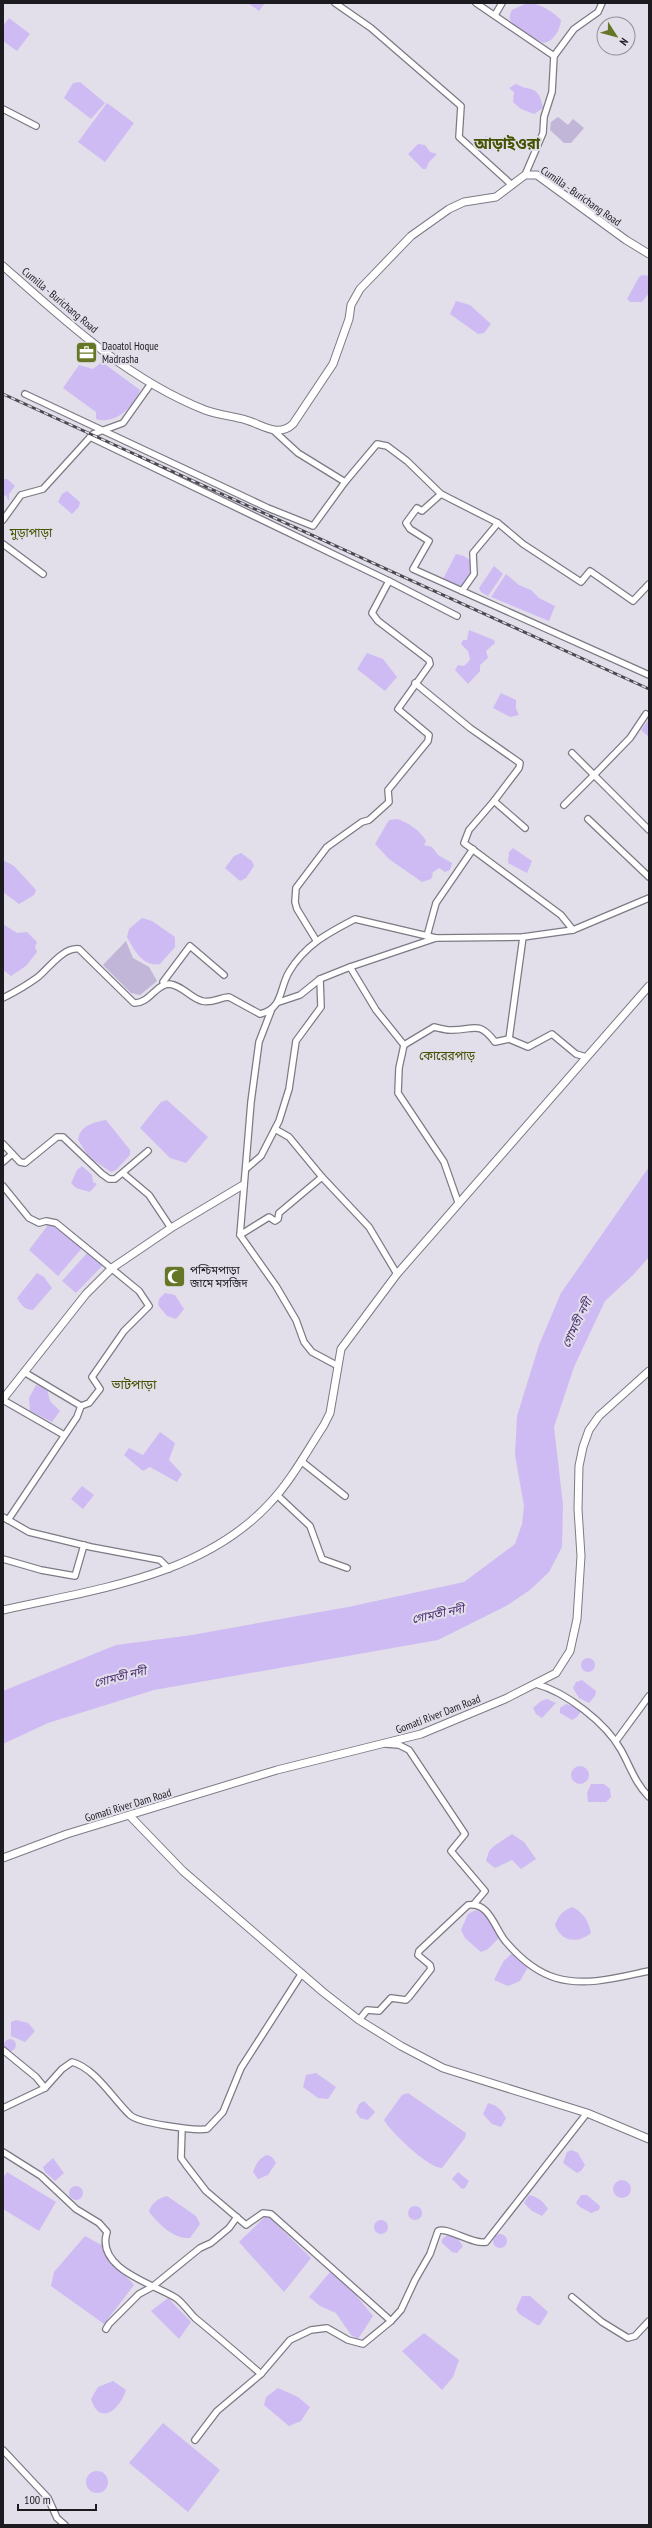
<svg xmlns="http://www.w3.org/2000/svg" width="652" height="2528" font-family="'PT Sans Narrow','Noto Sans Bengali',sans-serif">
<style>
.green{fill:#c1b6d8}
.water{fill:#cfbbf3}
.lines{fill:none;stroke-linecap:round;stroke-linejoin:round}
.street-casing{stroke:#7d7a84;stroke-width:8}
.secondary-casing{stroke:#7d7a84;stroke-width:9}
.street{stroke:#fff;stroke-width:5.5}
.secondary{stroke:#fff;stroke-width:7}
.rail-casing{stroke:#4b494f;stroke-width:3}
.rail{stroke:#e2deea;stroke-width:1.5;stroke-dasharray:4.5;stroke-linecap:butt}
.labels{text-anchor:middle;stroke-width:4;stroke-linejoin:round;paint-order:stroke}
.street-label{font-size:11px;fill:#1c1b1f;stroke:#e2deea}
.poi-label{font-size:11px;fill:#1c1b1f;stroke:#e2deea;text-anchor:start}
.neighbourhood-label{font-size:12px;fill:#445300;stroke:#e2deea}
.water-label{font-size:12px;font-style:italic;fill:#4f3375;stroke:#e2deea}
.quarter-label{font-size:13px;fill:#445300;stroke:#e2deea}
.district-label{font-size:15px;font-weight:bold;fill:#445300;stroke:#e2deea}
</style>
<rect width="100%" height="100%" fill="#e2deea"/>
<g class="green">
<path d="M 558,117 L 568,125 L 573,119 L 584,128 L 571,143 L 564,143 L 550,130 L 551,122 Z"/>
<path d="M 126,941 L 133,958 L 149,967 L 157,981 L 140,995 L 131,993 L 103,965 Z"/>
</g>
<g class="water">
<path d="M 248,3 L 265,3 L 259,11 Z"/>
<path d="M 527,3 C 540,3 552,11 561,20 C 560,30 554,41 544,43 C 537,40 511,26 510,19 C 509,16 511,12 512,10 Z"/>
<path d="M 9,18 L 30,34 L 17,51 L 3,41 L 3,26 Z"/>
<path d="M 80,82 L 105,103 L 91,119 L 64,98 L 73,83 Z"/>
<path d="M 516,84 C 530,92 539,84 543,108 L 534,114 L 521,109 L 513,102 L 514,92 L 509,88 Z"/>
<path d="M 107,103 L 134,123 L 105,162 L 78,142 Z"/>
<path d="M 486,136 L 492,142 L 493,151 L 480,150 L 479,141 Z"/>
<path d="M 418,144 L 425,145 L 430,152 L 437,154 L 429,162 L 426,169 L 423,169 L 408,154 Z"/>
<path d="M 642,275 L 649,276 L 649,293 L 642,302 L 630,302 L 627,299 L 639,277 Z"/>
<path d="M 456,301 L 470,305 L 491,324 L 484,333 L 478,334 L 450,314 Z"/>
<path d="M 102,362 L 140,390 C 134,407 115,425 96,419 L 96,412 L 63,388 L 79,365 L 93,369 Z"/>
<path d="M 3,479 L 7,479 L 15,486 L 9,494 L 9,501 L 6,495 L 3,497 Z"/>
<path d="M 67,491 L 80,502 L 79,507 L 72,514 L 58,502 L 62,494 Z"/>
<path d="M 456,554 L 464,556 L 471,561 L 472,571 L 462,587 L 443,579 Z"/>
<path d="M 494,566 L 503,574 L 488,596 L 481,592 L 479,588 Z"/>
<path d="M 506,574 L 519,585 L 531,590 L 539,598 L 555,606 L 549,621 L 491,597 Z"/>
<path d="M 469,630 L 494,640 L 495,643 L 486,651 L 488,658 L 480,665 L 480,671 L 468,684 L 455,670 L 458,665 L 464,666 L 470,660 L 468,651 L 461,644 L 463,640 L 467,640 Z"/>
<path d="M 367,653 L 383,659 L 397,677 L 385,691 L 357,669 Z"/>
<path d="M 501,693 L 516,700 L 516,709 L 519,715 L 510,717 L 493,708 Z"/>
<path d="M 649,719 L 649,737 L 641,730 Z"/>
<path d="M 398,819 C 408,823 420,830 426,841 L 424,845 L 432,847 L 438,855 L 452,863 L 450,870 L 445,872 L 439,868 L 432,873 L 433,875 L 431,879 L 422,882 L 389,859 L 375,844 L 389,820 Z"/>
<path d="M 513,848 L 532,861 L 527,873 L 508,863 L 509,852 Z"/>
<path d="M 241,853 L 252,861 L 254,866 L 246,878 L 240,881 L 225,868 L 234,856 Z"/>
<path d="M 5,861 L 14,866 L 36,890 L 34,895 L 19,904 L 3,892 L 3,862 Z"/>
<path d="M 142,918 L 152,921 L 175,937 L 175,947 L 160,964 C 143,967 134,950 127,937 L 129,929 Z"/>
<path d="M 3,924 L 17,933 L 27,932 L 37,942 L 35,947 L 37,952 L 26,966 L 11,976 L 3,970 Z"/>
<path d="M 167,1100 L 208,1137 L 186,1163 L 170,1158 L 140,1128 L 161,1102 Z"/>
<path d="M 106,1120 L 130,1150 L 130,1155 L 116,1170 L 111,1172 L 89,1157 L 78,1140 C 79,1126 94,1122 106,1120 Z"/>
<path d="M 82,1166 L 92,1175 L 93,1182 L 97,1184 L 90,1192 L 76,1188 L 71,1183 L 77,1170 Z"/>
<path d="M 649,1167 L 649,1257 L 633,1275 L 605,1301 L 574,1367 L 554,1427 L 563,1505 L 562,1547 L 549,1572 L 530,1590 L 506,1606 L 438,1640 L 154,1690 L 48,1723 L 3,1744 L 3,1691 L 116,1645 L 192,1635 L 348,1607 L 464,1582 L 515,1544 L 522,1524 L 524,1506 L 515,1455 L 517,1416 L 539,1345 L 561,1293 Z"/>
<path d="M 54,1223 L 83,1247 L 58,1276 L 29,1250 L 48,1225 Z"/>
<path d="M 88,1252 L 102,1262 L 102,1266 L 76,1293 L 62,1281 Z"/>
<path d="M 37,1273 L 44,1277 L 52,1288 L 33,1310 C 24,1310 21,1304 17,1298 Z"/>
<path d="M 165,1293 L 175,1295 L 184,1309 L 176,1319 L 167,1316 L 158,1305 L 159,1299 Z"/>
<path d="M 36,1385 L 47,1389 L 50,1401 L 60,1411 L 52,1422 L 30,1411 L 29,1398 Z"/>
<path d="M 160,1432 L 175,1443 L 169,1460 L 182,1474 L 177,1482 L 150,1467 L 143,1471 L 124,1455 L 129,1448 L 143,1455 Z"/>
<path d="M 82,1486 L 94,1495 L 83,1509 L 71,1499 Z"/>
<circle cx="588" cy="1665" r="7"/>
<path d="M 582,1680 L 596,1691 L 595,1696 L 589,1703 L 579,1698 L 573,1688 L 576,1682 Z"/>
<path d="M 547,1699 L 556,1703 L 542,1718 L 536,1714 L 533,1708 L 541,1701 Z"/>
<path d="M 566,1704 L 577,1707 L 581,1711 L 577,1717 L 572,1720 L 560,1713 L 560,1708 Z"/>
<circle cx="580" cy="1775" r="9"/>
<path d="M 591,1784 L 604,1784 L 610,1789 L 611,1797 L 606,1802 L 588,1802 L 587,1793 Z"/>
<path d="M 512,1834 L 524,1842 L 536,1859 L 521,1869 L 512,1860 L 495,1868 L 486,1861 L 489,1851 L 494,1846 Z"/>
<path d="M 573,1907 C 584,1914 588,1920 591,1933 C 578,1944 561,1942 555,1925 C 558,1916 563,1910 573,1907 Z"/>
<path d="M 476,1910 C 490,1916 496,1923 499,1938 L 488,1949 L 481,1952 L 465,1938 L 461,1930 L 468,1914 Z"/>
<path d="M 511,1954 L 517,1957 L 528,1967 L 520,1981 L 508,1986 L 494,1980 L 503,1962 Z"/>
<path d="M 16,2020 L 28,2023 L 35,2031 L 25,2042 L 11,2036 L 11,2022 Z"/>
<circle cx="10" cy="2045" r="6"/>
<path d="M 316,2073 L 336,2087 L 328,2099 L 318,2098 L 303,2087 L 306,2075 Z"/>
<path d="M 408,2093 L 466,2133 L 465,2138 L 442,2168 C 429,2169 390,2131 384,2120 L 402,2095 Z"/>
<path d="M 364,2101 L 375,2112 L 368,2120 L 360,2118 L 356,2112 L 359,2104 Z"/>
<path d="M 488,2103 C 498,2106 501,2109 506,2118 L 501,2127 L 492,2124 L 483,2114 Z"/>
<path d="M 572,2150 L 578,2153 L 585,2165 L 581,2171 L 577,2173 L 563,2163 L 567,2152 Z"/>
<path d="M 267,2155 L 272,2157 L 276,2163 L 268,2175 L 258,2179 L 253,2172 C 256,2164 259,2158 267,2155 Z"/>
<path d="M 53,2158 L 64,2173 L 55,2181 L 45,2172 L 43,2167 Z"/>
<path d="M 7,2172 L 56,2202 L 39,2231 L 3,2209 L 3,2178 Z"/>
<path d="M 458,2172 L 469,2181 L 465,2188 L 462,2189 L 452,2179 Z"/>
<circle cx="622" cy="2189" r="9"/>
<circle cx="76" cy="2193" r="7"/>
<path d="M 529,2195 C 538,2197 543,2201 548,2209 L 542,2216 L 532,2211 L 524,2203 Z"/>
<path d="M 581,2195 L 587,2195 L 600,2206 L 599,2210 L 591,2213 L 580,2207 L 576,2203 Z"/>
<path d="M 167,2196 L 196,2216 L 200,2224 L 190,2238 C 173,2239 160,2225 149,2212 C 151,2203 159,2198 167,2196 Z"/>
<circle cx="415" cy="2213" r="7"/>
<path d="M 267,2215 L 311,2258 L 284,2292 L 239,2242 Z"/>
<circle cx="381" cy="2227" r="7"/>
<circle cx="500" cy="2241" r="7"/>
<path d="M 449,2234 L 458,2239 L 463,2246 L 457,2253 L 452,2252 L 442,2243 L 442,2239 Z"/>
<path d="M 85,2236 L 103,2246 L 108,2257 L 134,2285 L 104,2324 L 51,2286 L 54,2272 Z"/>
<path d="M 330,2272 L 355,2294 L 373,2316 L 358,2339 L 351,2335 L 336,2313 L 320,2306 L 309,2297 Z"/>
<path d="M 522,2296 L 530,2296 L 548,2312 L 540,2325 L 537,2325 L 519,2314 L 516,2309 Z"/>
<path d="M 168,2298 L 191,2322 L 179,2339 L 151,2311 Z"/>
<path d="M 424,2333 L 459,2360 L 453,2377 L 442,2390 L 402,2351 Z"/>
<path d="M 113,2381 L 126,2390 C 120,2409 100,2427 91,2399 L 98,2387 Z"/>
<path d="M 278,2388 L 298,2397 L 310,2407 L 301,2421 L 289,2426 L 264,2405 L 266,2397 Z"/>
<path d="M 163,2423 L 220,2470 L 188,2512 L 129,2463 Z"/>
<circle cx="97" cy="2482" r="11"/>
</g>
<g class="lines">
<defs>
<g id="street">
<path d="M 335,3 L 371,28 L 461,106 L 459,137 L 512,185"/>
<path d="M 476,3 L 554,56"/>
<path d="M 495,15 L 502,3"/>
<path d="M 3,109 L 36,126"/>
<path d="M 525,175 L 543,133 L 544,117 L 552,92 L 554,56 L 574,29 L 598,12 L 602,3"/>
<path d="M 25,394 L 268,508 L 313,526 L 345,482"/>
<path d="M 273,430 L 298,453 L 345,482 L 377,444 L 387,446 L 407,461 L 441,494 L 498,523 L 523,544 L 581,582 L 590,571 L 633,601 L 649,584"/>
<path d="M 90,437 L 389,581 L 372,613 L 378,621 L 429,660 L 430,664 L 398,709 L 429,735 L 428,741 L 388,790 L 389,802 L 369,820 L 362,822 L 327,847 L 296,888 L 295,902 L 297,909 L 316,940"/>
<path d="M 441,494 L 422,511 L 417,508 L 406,523 L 410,529 L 429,541 L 413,569 L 462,591"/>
<path d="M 3,520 L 21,495 L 43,489 L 93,434 L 123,423 L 150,385"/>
<path d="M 498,523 L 473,553 L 474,574 L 462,591 L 649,675"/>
<path d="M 3,544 L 43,574"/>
<path d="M 389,581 L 457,616"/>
<path d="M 415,683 L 470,728 L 520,763 L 519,768 L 494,801"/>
<path d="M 572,753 L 594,775 L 630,738 L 646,714"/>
<path d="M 564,805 L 594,775 L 649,830"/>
<path d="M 588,819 L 649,877"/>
<path d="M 525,828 L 494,801 L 469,830 L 464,843 L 561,915 L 573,930"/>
<path d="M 427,936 L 436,903 L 473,849"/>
<path d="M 350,967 L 376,1010 L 404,1045 L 434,1027 C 439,1028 445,1030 450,1030 C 473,1031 478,1019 495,1042 L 509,1039 L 528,1047 L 552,1034 L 576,1054 L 586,1057"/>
<path d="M 164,985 L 163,982 L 190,946 L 224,975"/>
<path d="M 3,998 C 15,992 27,985 38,977 C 49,968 63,947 79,949 L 134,1003 C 149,1004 156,984 169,984 C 182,985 190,998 202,1001 C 212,1004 220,997 229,997 L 260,1014 C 283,1009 279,989 289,972 C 305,945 328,933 355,919 L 436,938 L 523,937 L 573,930 L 649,898"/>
<path d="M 279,1002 L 300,995 L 320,979 L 350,967 L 436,938"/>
<path d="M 271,1011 L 259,1042 L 251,1102 L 240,1235 L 276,1286 L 296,1320 L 304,1342 L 312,1352 L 338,1366"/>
<path d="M 509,1039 L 523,937"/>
<path d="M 404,1045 L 399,1068 L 398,1093 L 444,1162 L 458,1202"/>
<path d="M 275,1129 L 289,1137 L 322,1177"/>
<path d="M 3,1144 L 20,1162 L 25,1163 L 57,1137 L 63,1137 L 102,1174 L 109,1179 L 115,1179 L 148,1151"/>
<path d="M 3,1162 L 12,1154"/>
<path d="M 247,1168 L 261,1156 L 279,1121 L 289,1089 L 296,1041 L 321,1007 L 320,979"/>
<path d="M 124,1174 L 149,1195 L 171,1228"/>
<path d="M 3,1186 L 29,1218 L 39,1223 L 46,1221 L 56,1223 L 139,1291 L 149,1306 L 124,1331 L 92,1377 L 100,1389 L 89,1403 L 81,1406 L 24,1372"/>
<path d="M 240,1235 L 269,1217 L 275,1221 L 278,1219 L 279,1213 L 322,1177 L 369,1227 L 397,1274"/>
<path d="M 3,1400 L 64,1435"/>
<path d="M 301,1461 L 345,1496"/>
<path d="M 277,1495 L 310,1526 L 322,1559 L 347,1568"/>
<path d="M 3,1517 L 29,1532 L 91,1547 L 160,1560 L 169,1569"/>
<path d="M 8,1520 L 77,1417 L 81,1406"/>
<path d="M 3,1559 L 41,1570 L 75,1576 L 84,1545"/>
<path d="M 536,1684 C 566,1692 606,1723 621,1750 C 630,1766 635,1783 649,1797"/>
<path d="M 616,1741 L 649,1696"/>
<path d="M 386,1744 L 399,1745 L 409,1750 L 465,1834 L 451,1851 L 485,1891 L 474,1904"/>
<path d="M 359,2020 L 367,2010 L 379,2011 L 391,1998 L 406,2000 L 409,1997 L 431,1969 L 430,1965 L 418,1955 L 419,1951 L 468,1905 C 491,1902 495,1931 507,1943 C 520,1958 536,1972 556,1978 C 586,1987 620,1977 649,1971"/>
<path d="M 3,2050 L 36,2077 L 45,2088"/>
<path d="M 3,2108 L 45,2088 L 62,2069 L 72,2062 C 95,2068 113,2099 130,2115 C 138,2123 194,2131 207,2129 L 223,2112 L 241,2068 L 302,1973"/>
<path d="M 182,2129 L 181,2158 L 186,2165 L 206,2191 L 246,2225 L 263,2213 L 271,2214 L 391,2321"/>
<path d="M 3,2152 L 41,2176 L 76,2209 L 99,2223 L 107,2232 C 95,2269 154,2284 176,2298 C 183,2303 189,2312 195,2318 C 217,2336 239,2355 261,2374"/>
<path d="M 572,2297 L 602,2322 L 628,2338 L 635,2336 L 649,2321"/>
<path d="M 106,2329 L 109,2324 L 139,2294 L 152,2287 L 200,2248 L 211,2243 L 229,2228 L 237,2217"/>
<path d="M 195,2440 L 217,2411 L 261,2374 L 290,2340 L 311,2330 L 327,2328 L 348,2340 L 363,2344 L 391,2321 L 401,2310 L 415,2280 L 430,2254 L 438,2231 C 446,2226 473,2245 486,2242 L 587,2113"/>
<path d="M 3,2450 L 48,2498 L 57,2518 L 65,2525"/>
</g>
<g id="secondary">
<path d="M 3,266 C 65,321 127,379 205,410 C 218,415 233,416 246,420 C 263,425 278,438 293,424 L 333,364 L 349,319 L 351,305 L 360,289 L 411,236 L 449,209 L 464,202 L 496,197 L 525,175 L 537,175 L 626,240 L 649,254"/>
<path d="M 3,1399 L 86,1294 L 112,1268 L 171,1228 L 243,1185"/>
<path d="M 3,1610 C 95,1589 201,1577 269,1504 C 291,1481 307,1451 324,1425 L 330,1413 L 341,1349 L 397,1274 L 649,986"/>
<path d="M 130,1816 L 183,1871 L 323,1992 L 359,2020 L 401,2046 L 443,2068 L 587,2113 L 649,2139"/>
<path d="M 3,1858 L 67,1834 L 277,1770 L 421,1734 L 505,1699 L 556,1673 L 570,1651 L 577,1619 L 581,1556 L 578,1509 L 579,1466 L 583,1447 L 589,1430 L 599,1416 L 649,1371"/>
</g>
</defs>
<use href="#street" class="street-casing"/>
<use href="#secondary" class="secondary-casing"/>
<use href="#street" class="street"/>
<use href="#secondary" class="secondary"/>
<defs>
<path id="rail" d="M 3,394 L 649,689"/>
</defs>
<use href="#rail" class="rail-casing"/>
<use href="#rail" class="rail"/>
</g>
<defs>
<symbol id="office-square" viewBox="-11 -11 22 22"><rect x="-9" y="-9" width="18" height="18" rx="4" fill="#657726" stroke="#e2deea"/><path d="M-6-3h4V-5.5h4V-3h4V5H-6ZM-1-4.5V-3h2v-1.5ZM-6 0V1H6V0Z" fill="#fff"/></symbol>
<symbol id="mosque-square" viewBox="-11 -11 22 22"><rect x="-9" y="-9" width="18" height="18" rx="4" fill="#657726" stroke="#e2deea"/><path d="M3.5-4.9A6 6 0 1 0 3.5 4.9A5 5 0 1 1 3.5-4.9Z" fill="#fff"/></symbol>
</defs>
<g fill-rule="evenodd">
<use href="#office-square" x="74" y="340" width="25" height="25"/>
<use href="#mosque-square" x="162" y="1264" width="25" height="25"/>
</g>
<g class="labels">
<g class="street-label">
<text transform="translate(581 196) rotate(35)" y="4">Cumilla - Burichang Road</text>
<text transform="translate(60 300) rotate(40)" y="4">Cumilla - Burichang Road</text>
<text transform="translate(438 1714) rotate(-21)" y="4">Gomati River Dam Road</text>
<text transform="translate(128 1805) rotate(-17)" y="4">Gomati River Dam Road</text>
</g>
<g class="poi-label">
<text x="102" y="350">Daoatol Hoque<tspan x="102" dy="13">Madrasha</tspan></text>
<text x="190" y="1274">পশ্চিমপাড়া<tspan x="190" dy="13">জামে মসজিদ</tspan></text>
</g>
<g class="neighbourhood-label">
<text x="31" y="537">মুড়াপাড়া</text>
<text x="447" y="1060">কোরেরপাড়</text>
</g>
<g class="water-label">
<text transform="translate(577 1323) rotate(-64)" y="4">গোমতী নদী</text>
<text transform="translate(438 1614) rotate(-12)" y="4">গোমতী নদী</text>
<text transform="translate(120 1677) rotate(-14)" y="4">গোমতী নদী</text>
</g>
<g class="quarter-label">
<text x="134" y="1389">ভাটপাড়া</text>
</g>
<g class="district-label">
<text x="507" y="149">আড়াইওরা</text>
</g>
</g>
<rect width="652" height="2528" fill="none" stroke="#1c1b1f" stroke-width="8"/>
<g transform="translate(616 36) rotate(126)"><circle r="19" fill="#e2deea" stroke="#939099"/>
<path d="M0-3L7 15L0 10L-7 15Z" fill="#657726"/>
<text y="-6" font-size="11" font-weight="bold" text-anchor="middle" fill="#1c1b1f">N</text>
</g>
<path d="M18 2504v6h78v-6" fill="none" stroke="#1c1b1f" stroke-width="2"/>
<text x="24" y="2504" font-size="12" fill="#1c1b1f" stroke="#e2deea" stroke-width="3" paint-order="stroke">100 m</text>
</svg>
